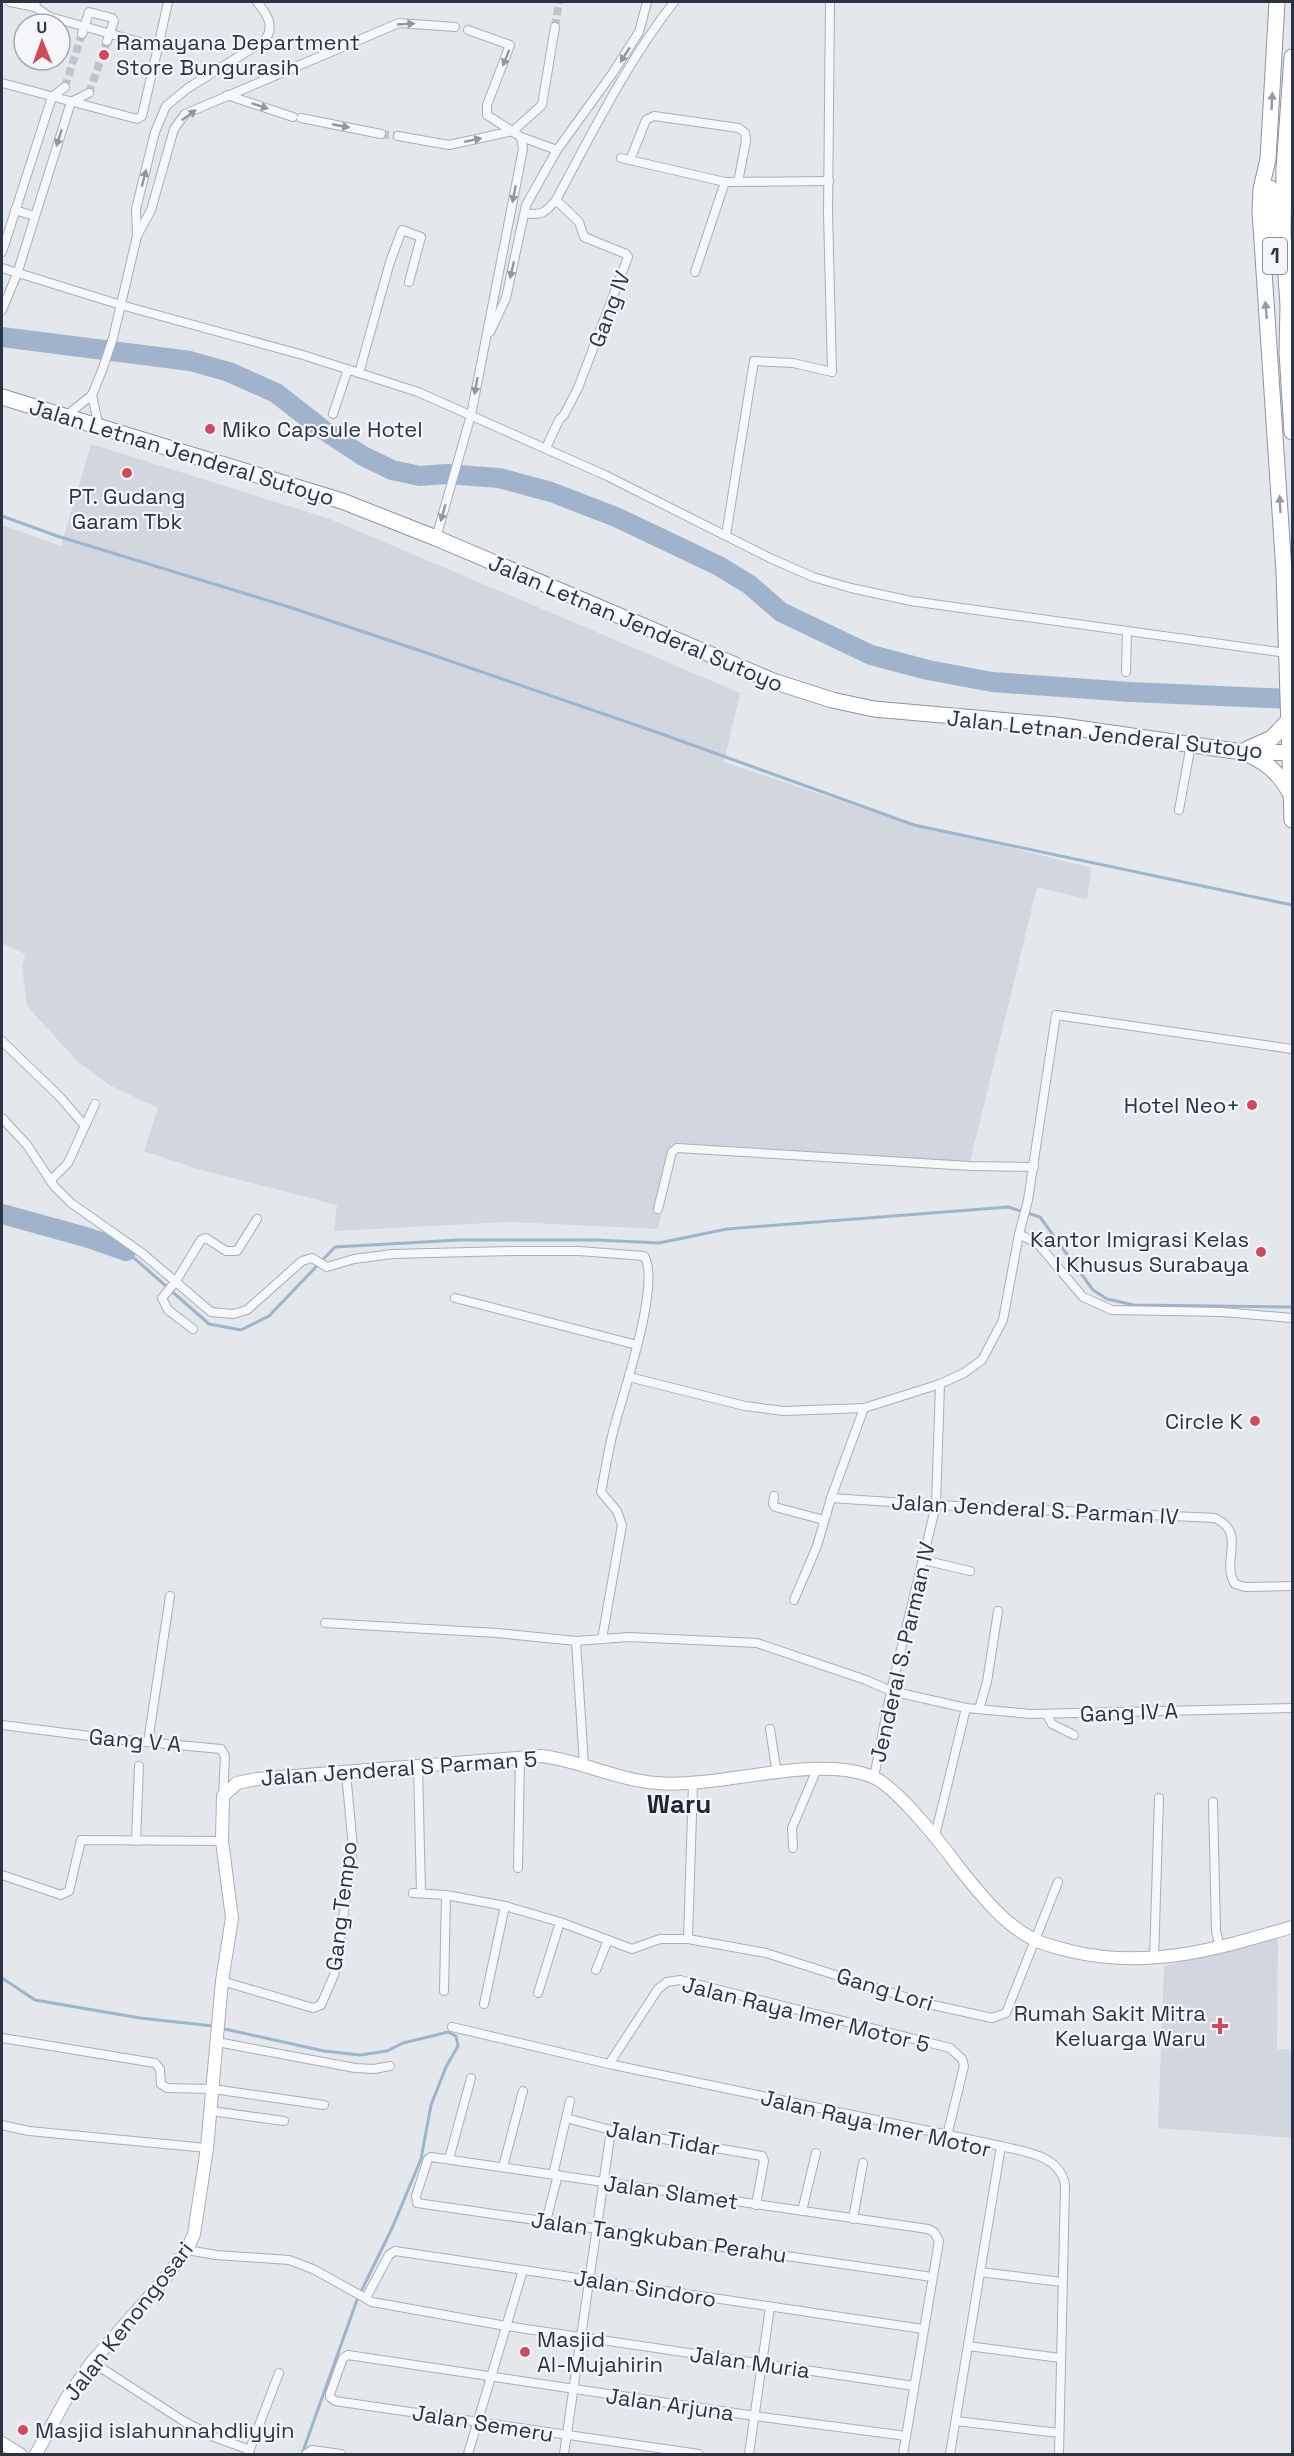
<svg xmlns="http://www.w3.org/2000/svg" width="1294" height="2456" font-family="'Space Grotesk',sans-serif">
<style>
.built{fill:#d2d6de}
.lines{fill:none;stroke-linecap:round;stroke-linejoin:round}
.stream{stroke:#9fb4cc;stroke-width:3}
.river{stroke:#9fb4cc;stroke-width:20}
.street-tunnel{stroke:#bfc3cb;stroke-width:8;stroke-dasharray:8 4;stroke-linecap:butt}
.street-casing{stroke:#a9aeb7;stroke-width:10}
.secondary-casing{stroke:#a9aeb7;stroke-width:14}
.highway-casing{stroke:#8b94a3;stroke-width:17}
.street{stroke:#f7f8fa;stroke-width:8}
.secondary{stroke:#fff;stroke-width:12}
.highway{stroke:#fff;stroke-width:15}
.oneway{fill:#9196a0}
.oneway2{fill:#959aa2}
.poi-dot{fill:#d1495b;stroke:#f4f6f9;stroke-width:2}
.labels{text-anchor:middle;stroke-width:4.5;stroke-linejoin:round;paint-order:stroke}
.shield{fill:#f4f6f9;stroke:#676e7b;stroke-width:1.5}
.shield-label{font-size:21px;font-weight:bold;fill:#2b3445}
.poi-label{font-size:22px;fill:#2b3445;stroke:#f4f6f9;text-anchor:start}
.street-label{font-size:22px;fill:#2b3445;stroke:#f4f6f9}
.quarter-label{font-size:26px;font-weight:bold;fill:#1d2536;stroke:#f4f6f9}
</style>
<rect width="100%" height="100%" fill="#e4e7ec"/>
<g class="built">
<path d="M 91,444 L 330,519 L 740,693 L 724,762 L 885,816 L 1092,868 L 1087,899 L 1037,887 L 970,1162 L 676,1144 L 658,1229 L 509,1222 L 334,1231 L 337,1205 L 194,1168 L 144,1151 L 158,1108 L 111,1086 L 77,1061 L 27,1006 L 22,967 L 25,954 L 2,943 L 2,525 L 61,546 Z"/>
<path d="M 1278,1938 L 1277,2049 L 1292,2049 L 1292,2138 L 1158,2128 L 1164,1966 Z"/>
</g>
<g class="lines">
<g class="stream">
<path d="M 2,516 L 57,536 L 289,607 L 421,651 L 659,733 L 914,825 L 1292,905"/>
<path d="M 126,1251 L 209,1324 L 241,1330 L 269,1316 L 335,1247 L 459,1240 L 597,1240 L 659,1243 L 727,1229 L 1008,1207 L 1040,1217 L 1093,1290 L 1107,1299 L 1134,1305 L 1292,1307"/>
<path d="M 2,1978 L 35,2000 L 140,2018 L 213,2026"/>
<path d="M 220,2028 L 324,2051 L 360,2055 L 387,2051 L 403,2043 L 448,2032 L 456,2036 L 458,2046 L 446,2067 L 431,2105 L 421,2159 L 393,2226 L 357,2300 L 302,2454"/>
</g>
<g class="river">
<path d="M 2,337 L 190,361 L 229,372 L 276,393 L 322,429 L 363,456 L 392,470 L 420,476 L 446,474 L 499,478 L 551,492 L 616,517 L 719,566 L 750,585 L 781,612 L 871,655 L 928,670 L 992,682 L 1130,692 L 1292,699"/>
<path d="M 2,1214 L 89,1238 L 126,1251"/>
</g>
<g class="street-tunnel">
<path d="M 555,27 L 559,2"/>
<path d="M 65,87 L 82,34"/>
<path d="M 89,93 L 107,41"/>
<path d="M 381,134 L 398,136"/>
</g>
<defs>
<g id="street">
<path d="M 10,2 L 35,7"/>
<path d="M 36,2 L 35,7 L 50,17 L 158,47 L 168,2"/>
<path d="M 468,30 L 510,45 L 487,105 L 487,115 L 521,137 L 557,150"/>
<path d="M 82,34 L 89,12 L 112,18 L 114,21 L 107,41"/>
<path d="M 2,83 L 137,119 L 142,116 L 158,47"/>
<path d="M 227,95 L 293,117"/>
<path d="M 301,118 L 381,134"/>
<path d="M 398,136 L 449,145 L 513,131 L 542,105 L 555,27"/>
<path d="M 621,158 L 725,182 L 829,181"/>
<path d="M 630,160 L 646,120 L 654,116 L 739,128 L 745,133 L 746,141 L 738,182"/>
<path d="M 15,210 L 34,216"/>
<path d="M 525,213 C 541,216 545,213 556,200 C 592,133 627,62 674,2"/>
<path d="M 137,235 L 136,209 L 155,132 L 166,106 L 188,88 L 264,41 C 276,27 267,14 257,2"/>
<path d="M 2,252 L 52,97 L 65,87"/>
<path d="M 2,268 L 121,305 L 303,355 L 418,392 L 607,476 L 770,558 L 813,577 L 851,588 L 911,601 L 1286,653"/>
<path d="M 695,272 L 725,182"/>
<path d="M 2,310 L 17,274 L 71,102 L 89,93"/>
<path d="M 490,332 L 506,298 L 526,205 L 557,150 L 612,74 L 639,32 L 647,2"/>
<path d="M 359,373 L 390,262 L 402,230 L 421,237 L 409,282"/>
<path d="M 92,395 L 99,427"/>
<path d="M 333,414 L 348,369"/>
<path d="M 66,416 L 92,395 L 103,368 L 113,338 L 137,236 L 151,210 L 174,129 L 185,114 L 399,23 L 455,27"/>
<path d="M 546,448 L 559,420 L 564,415 L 578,388 L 628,257 L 626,254 L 584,237 L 579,222 L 556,200"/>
<path d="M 726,535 L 754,361 L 793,363 L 832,372 L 828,213 L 830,2"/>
<path d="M 436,538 L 471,415 L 523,149 L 521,137"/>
<path d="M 1126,672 L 1127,631"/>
<path d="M 1179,810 L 1191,744"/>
<path d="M 2,1041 L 60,1097 L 84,1125"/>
<path d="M 2,1118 L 27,1145 L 54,1186 L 71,1203 L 142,1253 L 211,1312 L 233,1314 L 247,1310 L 302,1261 L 312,1258 L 327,1267 L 354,1259 L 392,1254 L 514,1251 L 579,1251 L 644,1256 C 662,1283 621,1399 613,1432 C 608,1452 605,1472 601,1492 L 617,1511 L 622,1525 L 602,1639"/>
<path d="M 51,1180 L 68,1163 L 95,1104"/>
<path d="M 658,1209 L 672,1152 L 677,1148 L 970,1166 L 1034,1167"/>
<path d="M 1019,1234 L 1038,1244 L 1083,1297 L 1112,1310 L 1222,1312 L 1292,1318"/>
<path d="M 455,1298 L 637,1345"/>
<path d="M 193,1329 L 168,1310 L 162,1298 L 176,1281 L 201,1240 L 206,1238 L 226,1251 L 237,1251 L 257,1219"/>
<path d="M 629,1377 L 745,1406 L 784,1411 L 864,1408 L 940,1384 L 964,1373 L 982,1360 L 1003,1320 L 1019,1234 L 1028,1200 L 1056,1015 L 1292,1049"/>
<path d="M 774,1496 L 773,1504 L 775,1507 L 824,1520"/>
<path d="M 831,1498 L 864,1408"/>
<path d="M 923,1560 L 970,1571"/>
<path d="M 794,1600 L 817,1546 L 831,1498 L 936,1505 L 1215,1518 C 1248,1534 1220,1560 1235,1584 L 1245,1587 L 1292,1586"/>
<path d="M 325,1623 L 497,1633 L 576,1641 L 629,1637 L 757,1643 L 866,1680 L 891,1691 L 966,1708 L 1031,1714 L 1292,1708"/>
<path d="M 576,1641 L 584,1765"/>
<path d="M 979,1709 L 987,1682 L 998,1611"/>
<path d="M 1047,1715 L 1052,1724 L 1074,1735"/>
<path d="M 2,1725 L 113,1739 L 221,1749 L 225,1756 L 223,1796"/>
<path d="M 770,1729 L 777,1774"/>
<path d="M 148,1742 L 170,1596"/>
<path d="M 418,1766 L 421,1893"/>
<path d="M 874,1777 L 891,1691 L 936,1505 L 940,1384"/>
<path d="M 1213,1802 L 1216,1931 L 1220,1948"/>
<path d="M 935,1836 L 966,1708"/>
<path d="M 136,1841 L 139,1766"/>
<path d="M 793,1848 L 792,1828 L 817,1769"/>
<path d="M 518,1868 L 520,1757"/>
<path d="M 2,1875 L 61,1895 L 69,1891 L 81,1840 L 222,1841"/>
<path d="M 413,1893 L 446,1895 L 505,1906 L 560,1922 L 632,1949 L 660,1939 L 688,1939 L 766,1953 L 924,2003 L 992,2018 L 1006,2013 L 1058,1882"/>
<path d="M 688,1939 L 693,1783"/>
<path d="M 1154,1959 L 1159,1798"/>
<path d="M 596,1970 L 608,1940"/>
<path d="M 222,1981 L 313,2008 L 321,2005 L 334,1975 L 337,1962 L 353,1847 L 346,1773"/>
<path d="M 444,1991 L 446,1895"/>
<path d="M 538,1993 L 560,1922"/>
<path d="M 484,2004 L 505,1906"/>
<path d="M 452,2027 L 609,2064 L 1001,2146 C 1025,2152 1060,2155 1065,2185 L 1059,2454"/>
<path d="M 2,2038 L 155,2063 L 160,2069 L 161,2084 L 167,2088 L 213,2089 L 324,2105"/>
<path d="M 217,2042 L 355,2068 L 374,2069 L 390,2066"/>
<path d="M 609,2064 L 658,1989 L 667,1982 L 680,1980 L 950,2048 L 962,2059 L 964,2066 L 947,2136"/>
<path d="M 211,2111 L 284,2121"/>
<path d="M 566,2118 L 611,2130 L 762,2156 L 764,2161 L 756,2205"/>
<path d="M 2,2125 L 29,2131 L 207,2148"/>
<path d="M 449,2159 L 471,2078"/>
<path d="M 503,2167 L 523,2091"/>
<path d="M 553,2175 L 570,2101"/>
<path d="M 802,2211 L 816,2153"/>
<path d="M 853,2219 L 863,2163"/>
<path d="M 546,2221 L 558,2175"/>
<path d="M 187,2250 L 216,2255 L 289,2260 L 313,2269 L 367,2299"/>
<path d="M 980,2272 L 1062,2282"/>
<path d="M 968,2346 L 1060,2358"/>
<path d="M 92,2362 L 185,2422 L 214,2437 L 250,2450"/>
<path d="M 914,2386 L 506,2326 L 372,2302 L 367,2299 L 367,2296 L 389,2255 L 395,2251 L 923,2329"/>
<path d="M 956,2421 L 1059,2433"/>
<path d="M 248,2454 L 279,2373"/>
<path d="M 306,2454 L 312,2450 L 341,2454"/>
<path d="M 468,2454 L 523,2270"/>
<path d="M 564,2454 L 611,2130"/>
<path d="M 699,2454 L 335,2401 L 330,2397 L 330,2394 L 343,2358 L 348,2355 L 755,2416 L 906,2436"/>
<path d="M 749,2454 L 770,2307"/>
<path d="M 903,2454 L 939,2241 L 934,2232 L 928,2229 L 431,2157 L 428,2159 L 416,2196 L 417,2203 L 932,2277"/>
<path d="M 950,2454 L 1001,2146"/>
</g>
<g id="secondary">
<path d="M 2,2443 L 20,2454"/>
<path d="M 36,2454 L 66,2399 L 92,2362 L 157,2288 L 187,2250 L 194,2234 L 207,2148 L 222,1981 L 232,1918 L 222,1841 L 223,1796 L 237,1783 L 257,1779 L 542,1756 C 581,1761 617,1780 657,1783 C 719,1789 817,1753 873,1777 C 898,1788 943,1846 960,1869 C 981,1895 1004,1925 1035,1940 C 1045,1945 1059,1948 1070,1951 C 1148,1970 1217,1949 1292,1927"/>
</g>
<g id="highway">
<path d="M 1277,2 L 1268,159 L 1261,189 L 1260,211 L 1284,572 L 1292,820"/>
<path d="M 1284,169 L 1283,234 L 1288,305 L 1287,352 L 1292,432"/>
<path d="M 1286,176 L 1284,169 L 1292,57"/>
<path d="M 1270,188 L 1274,251"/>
<path d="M 2,397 L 342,501 L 436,538 L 773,681 L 832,700 L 874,709 L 1056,725 L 1235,751 L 1292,753"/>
<path d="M 1247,749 L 1272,738 L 1289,720"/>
<path d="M 1246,754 C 1266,761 1281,775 1291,795"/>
</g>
</defs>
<use href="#street" class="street-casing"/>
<use href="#secondary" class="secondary-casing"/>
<use href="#highway" class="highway-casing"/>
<use href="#street" class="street"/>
<use href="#secondary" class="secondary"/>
<use href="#highway" class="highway"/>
</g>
<defs><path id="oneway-solid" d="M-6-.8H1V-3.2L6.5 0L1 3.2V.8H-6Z" transform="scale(1.5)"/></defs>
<g class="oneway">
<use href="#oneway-solid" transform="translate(406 24) rotate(-3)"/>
<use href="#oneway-solid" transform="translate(625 55) rotate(123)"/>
<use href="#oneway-solid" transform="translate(506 58) rotate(112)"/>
<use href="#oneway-solid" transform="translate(260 106) rotate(18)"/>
<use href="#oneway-solid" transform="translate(189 115) rotate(-36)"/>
<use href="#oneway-solid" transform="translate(341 126) rotate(11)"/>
<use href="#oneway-solid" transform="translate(59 138) rotate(108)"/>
<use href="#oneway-solid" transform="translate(473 140) rotate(-12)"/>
<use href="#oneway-solid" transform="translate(144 178) rotate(-76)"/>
<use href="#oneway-solid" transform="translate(514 194) rotate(101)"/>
<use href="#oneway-solid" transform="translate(512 270) rotate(103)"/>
<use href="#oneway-solid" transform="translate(476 386) rotate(100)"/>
<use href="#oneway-solid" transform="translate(443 513) rotate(106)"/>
</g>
<g class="oneway2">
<use href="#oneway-solid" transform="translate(1272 101) rotate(-87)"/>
<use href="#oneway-solid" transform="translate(1266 310) rotate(-95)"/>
<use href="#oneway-solid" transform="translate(1280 504) rotate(-93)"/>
</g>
<g class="poi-dot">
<circle cx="104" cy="55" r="6"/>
<circle cx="210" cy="429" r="6"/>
<circle cx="127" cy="473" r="6"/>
<circle cx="1252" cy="1105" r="6"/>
<circle cx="1261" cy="1252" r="6"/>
<circle cx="1255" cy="1421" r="6"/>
<path d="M1217 2017h6v6h6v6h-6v6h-6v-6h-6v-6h6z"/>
<circle cx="525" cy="2352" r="6"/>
<circle cx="23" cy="2430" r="6"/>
</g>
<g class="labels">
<rect class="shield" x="1263" y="238" width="24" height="36" rx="4.5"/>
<g class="shield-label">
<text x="1275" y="263">1</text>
</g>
<g class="poi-label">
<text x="116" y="50">Ramayana Department<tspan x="116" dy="25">Store Bungurasih</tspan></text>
<text x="222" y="437">Miko Capsule Hotel</text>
<text x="127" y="504" text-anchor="middle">PT. Gudang<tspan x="127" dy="25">Garam Tbk</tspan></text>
<text x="1240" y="1113" text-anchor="end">Hotel Neo+</text>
<text x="1249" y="1247" text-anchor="end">Kantor Imigrasi Kelas<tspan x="1249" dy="25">I Khusus Surabaya</tspan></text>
<text x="1243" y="1429" text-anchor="end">Circle K</text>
<text x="1206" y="2021" text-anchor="end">Rumah Sakit Mitra<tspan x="1206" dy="25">Keluarga Waru</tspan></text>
<text x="537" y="2347">Masjid<tspan x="537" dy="25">Al-Mujahirin</tspan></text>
<text x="35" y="2438">Masjid islahunnahdliyyin</text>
</g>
<g class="street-label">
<text transform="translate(609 309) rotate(-69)" y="8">Gang IV</text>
<text transform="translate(182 452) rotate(17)" y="8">Jalan Letnan Jenderal Sutoyo</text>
<text transform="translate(636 623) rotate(23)" y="8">Jalan Letnan Jenderal Sutoyo</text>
<text transform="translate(1105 734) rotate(6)" y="8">Jalan Letnan Jenderal Sutoyo</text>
<text transform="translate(1035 1509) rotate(3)" y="8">Jalan Jenderal S. Parman IV</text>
<text transform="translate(902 1652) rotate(-77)" y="8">Jenderal S. Parman IV</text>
<text transform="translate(1129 1712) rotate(-2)" y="8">Gang IV A</text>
<text transform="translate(135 1740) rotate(5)" y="8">Gang V A</text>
<text transform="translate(399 1768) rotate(-4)" y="8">Jalan Jenderal S Parman 5</text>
<text transform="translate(341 1906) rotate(-83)" y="8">Gang Tempo</text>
<text transform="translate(885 1989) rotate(17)" y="8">Gang Lori</text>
<text transform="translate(806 2014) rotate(14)" y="8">Jalan Raya Imer Motor 5</text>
<text transform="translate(876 2123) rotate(13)" y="8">Jalan Raya Imer Motor</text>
<text transform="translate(663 2138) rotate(10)" y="8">Jalan Tidar</text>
<text transform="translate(671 2192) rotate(8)" y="8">Jalan Slamet</text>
<text transform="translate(659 2237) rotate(8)" y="8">Jalan Tangkuban Perahu</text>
<text transform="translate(645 2288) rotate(9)" y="8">Jalan Sindoro</text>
<text transform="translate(128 2321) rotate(-52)" y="8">Jalan Kenongosari</text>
<text transform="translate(750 2362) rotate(8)" y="8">Jalan Muria</text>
<text transform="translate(670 2404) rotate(8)" y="8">Jalan Arjuna</text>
<text transform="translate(483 2423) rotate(9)" y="8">Jalan Semeru</text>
</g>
<g class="quarter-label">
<text x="679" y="1813">Waru</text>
</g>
</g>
<rect width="1294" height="2456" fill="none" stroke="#2b3445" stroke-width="6"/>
<g transform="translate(42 42) rotate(359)"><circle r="28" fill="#f4f6f9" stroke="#a4a8b1" stroke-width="1.5"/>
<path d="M0-4.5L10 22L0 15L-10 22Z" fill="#d1495b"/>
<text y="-9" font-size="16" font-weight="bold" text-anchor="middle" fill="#2b3445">U</text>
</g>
</svg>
